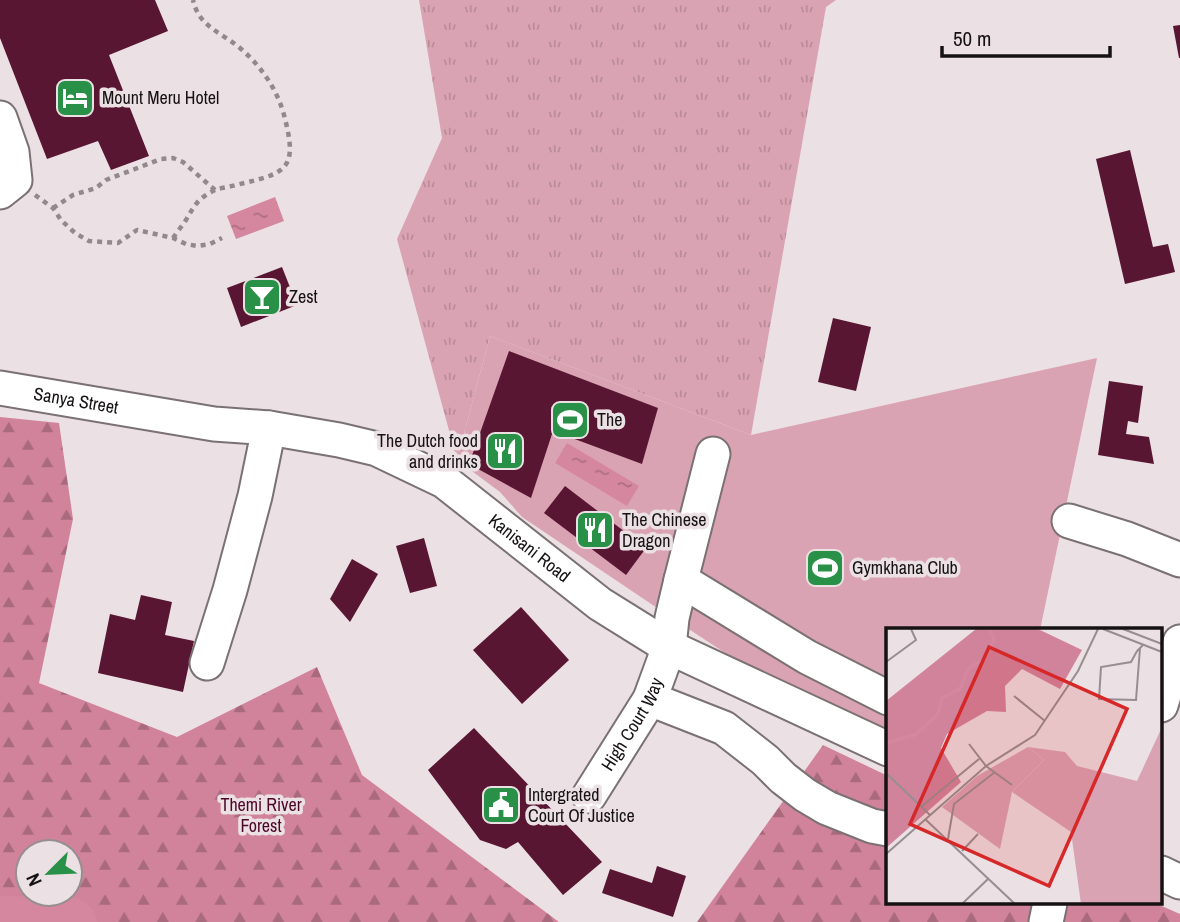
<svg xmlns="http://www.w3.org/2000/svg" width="1180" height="922" font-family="'Archivo Narrow',sans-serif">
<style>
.grass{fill:url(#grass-tufts)}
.forest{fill:url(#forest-firs);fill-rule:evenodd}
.pitch{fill:#daa3b3}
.water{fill:url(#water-ripples)}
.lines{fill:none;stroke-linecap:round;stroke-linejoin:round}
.river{stroke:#d587a0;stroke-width:40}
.building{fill:#591632}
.minor-casing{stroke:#7a7173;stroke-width:37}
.path{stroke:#91898b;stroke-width:4.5;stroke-dasharray:5 5;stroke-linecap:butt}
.minor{stroke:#fff;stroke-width:33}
.labels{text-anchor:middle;stroke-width:7;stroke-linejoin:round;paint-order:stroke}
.poi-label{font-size:18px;fill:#161213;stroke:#ebe0e3;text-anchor:start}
.street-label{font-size:18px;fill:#161213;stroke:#ebe0e3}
.park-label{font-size:18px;fill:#4e0728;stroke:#ebe0e3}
.inset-river{fill:none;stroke:#d587a0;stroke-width:3.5}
.inset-road{fill:none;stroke:#968e90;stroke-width:2}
.view{fill:#d62828;fill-opacity:0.15;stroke:#d62828;stroke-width:3.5}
.inset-edge{fill:none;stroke:#161213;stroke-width:3.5}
</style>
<defs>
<pattern id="grass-tufts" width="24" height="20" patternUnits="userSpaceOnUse" patternTransform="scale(1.75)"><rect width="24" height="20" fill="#daa3b3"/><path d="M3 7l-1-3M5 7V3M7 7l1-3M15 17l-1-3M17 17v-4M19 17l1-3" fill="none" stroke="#ba8b99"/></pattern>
<pattern id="forest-firs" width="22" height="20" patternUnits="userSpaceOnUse" patternTransform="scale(1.75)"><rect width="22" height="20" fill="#d1839c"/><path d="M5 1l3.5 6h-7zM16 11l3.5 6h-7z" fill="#a96a7e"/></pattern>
<pattern id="water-ripples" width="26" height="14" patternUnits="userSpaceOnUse" patternTransform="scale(1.75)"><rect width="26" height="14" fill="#d587a0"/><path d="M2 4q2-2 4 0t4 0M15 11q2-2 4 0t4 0" fill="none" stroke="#ac6d81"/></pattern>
</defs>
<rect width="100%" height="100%" fill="#ebe0e3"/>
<path class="grass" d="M 419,0 L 836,0 L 826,7 L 751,435 L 490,336 L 457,460 L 397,239 L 442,138 Z"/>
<g class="forest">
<path d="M 0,417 L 59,423 L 73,519 L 39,683 L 177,737 L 317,667 L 362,775 L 559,922 L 0,922 ZM 28,852 L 70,852 L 70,894 L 28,894 Z"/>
<path d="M 823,745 L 888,776 L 888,903 L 1155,903 L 1180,914 L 1180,922 L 697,922 Z"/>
</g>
<path class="pitch" d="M 490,336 L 751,435 L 1097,358 L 1040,630 L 888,630 L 888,731 L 748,668 L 672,618 L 522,517 L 500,492 L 457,460 Z"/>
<g class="water">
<path d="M 275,197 L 284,221 L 236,239 L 227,216 Z"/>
<path d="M 567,443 L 639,486 L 627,506 L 555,463 Z"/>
</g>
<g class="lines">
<path class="river" d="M 0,916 L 70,917 L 77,922"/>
</g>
<g class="building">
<path d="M 0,0 L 155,0 L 168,31 L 109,55 L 149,156 L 111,170 L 98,141 L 47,159 L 0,38 Z"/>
<path d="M 1180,25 L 1180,58 L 1179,58 L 1173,26 Z"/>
<path d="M 1130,150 L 1153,247 L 1168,244 L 1175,272 L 1125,284 L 1096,159 Z"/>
<path d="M 282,267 L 297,305 L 241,327 L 227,288 Z"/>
<path d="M 833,318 L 871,327 L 856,391 L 818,382 Z"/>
<path d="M 509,351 L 658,408 L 642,464 L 553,431 L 531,498 L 469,464 Z"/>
<path d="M 1109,381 L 1143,386 L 1138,423 L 1128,421 L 1126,434 L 1149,437 L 1154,464 L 1098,455 Z"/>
<path d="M 565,486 L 646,548 L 626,575 L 544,513 Z"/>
<path d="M 424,538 L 437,586 L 410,593 L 396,546 Z"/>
<path d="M 352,559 L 378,574 L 350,622 L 330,599 Z"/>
<path d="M 141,595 L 172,602 L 165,635 L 194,641 L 183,692 L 98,673 L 110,614 L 135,620 Z"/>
<path d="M 521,607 L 569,660 L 522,704 L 473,650 Z"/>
<path d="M 474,728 L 602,862 L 563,895 L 518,842 L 506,849 L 480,840 L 428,770 Z"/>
<path d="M 657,866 L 686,876 L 673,917 L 602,893 L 610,869 L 652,883 Z"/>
</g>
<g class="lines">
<defs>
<g id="minor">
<path d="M 0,118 L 12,152 L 15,180 L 0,192"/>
<path id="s1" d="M 0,388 L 214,424 L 269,428 L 339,440 L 377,449 L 444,481 L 600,604 L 669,647 L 888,749"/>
<path d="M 1069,521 L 1127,539 L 1180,560"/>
<path d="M 681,580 L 807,657 L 888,698"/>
<path d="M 207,663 L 230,590 L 255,496 L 269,428"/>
<path d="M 650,699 L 724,728 L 765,760 L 783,778 L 805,795 L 827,808 L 872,826 L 888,829"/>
<path d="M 1161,705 L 1180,642"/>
<path id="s2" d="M 589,796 L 650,699 L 669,647 L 672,618 L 681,580 L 713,454"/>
<path d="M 1161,873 L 1180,882"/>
<path d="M 1046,922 L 1050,903"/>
</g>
</defs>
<use href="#minor" class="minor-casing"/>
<g class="path">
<path d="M 35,195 L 53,208 L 61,220 L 75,233 L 89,241 L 118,243 L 137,230 L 173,238 L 186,244 L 197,246 L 210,244 L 222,238"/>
<path d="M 53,208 L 73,195 L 96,188 L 106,180 L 161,159 L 173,158 L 183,162 L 215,190"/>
<path d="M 173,238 C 177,232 182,226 186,220 C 194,206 198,198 215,190 C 221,188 229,187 236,185 C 286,173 299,171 284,115 C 277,89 261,66 240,48 C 221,32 199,27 193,0"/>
</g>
<use href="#minor" class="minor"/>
</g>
<defs>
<symbol id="hotel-square" viewBox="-11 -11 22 22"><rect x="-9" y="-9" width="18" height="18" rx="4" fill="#289147" stroke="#ebe0e3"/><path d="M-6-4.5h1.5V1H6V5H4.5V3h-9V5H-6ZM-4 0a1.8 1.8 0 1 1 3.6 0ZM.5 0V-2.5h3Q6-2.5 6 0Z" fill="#fff"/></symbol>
<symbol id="bar-square" viewBox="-11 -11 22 22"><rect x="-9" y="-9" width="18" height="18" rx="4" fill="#289147" stroke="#ebe0e3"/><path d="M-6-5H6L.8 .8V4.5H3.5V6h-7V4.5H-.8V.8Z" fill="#fff"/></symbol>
<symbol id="stadium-square" viewBox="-11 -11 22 22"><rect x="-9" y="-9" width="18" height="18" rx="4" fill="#289147" stroke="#ebe0e3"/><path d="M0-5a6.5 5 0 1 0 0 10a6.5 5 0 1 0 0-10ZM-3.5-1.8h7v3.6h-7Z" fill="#fff"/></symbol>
<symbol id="restaurant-square" viewBox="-11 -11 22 22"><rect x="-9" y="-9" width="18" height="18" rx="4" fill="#289147" stroke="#ebe0e3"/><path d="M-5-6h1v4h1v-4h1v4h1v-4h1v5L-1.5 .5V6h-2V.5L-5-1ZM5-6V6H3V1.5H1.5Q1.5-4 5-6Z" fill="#fff"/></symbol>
<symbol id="civic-square" viewBox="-11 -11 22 22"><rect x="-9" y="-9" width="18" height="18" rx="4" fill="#289147" stroke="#ebe0e3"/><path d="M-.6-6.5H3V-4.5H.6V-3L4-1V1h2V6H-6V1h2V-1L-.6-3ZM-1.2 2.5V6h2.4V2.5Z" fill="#fff"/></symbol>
</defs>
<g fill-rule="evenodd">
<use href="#hotel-square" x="53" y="76" width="44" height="44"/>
<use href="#bar-square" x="240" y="275" width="44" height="44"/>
<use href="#stadium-square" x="548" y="398" width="44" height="44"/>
<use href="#restaurant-square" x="483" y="429" width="44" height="44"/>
<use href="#restaurant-square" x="573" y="508" width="44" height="44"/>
<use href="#stadium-square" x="803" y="546" width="44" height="44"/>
<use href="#civic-square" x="479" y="783" width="44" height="44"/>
</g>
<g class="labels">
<g class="poi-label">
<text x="102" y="104">Mount Meru Hotel</text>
<text x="289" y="303">Zest</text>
<text x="597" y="426">The</text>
<text x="478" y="447" text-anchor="end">The Dutch food<tspan x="478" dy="21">and drinks</tspan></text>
<text x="622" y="526">The Chinese<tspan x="622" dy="21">Dragon</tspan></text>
<text x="852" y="574">Gymkhana Club</text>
<text x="528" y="801">Intergrated<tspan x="528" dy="21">Court Of Justice</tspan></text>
</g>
<g class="street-label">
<text dy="6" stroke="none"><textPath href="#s1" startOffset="77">Sanya Street</textPath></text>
<text dy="6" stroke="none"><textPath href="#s1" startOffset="565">Kanisani Road</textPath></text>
<text dy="6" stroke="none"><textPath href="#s2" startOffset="84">High Court Way</textPath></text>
</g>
<g class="park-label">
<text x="261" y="811">Themi River<tspan x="261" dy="21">Forest</tspan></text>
</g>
</g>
<g transform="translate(886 628)">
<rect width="276" height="276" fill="#ebe0e3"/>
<path d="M 276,99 L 276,276 L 195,276 L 185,204 L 126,164 L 158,132 L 142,119 L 179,124 L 191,138 L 251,153 Z" fill="#daa3b3"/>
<path d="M 90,1 L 152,1 L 196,22 L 174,61 L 136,41 L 119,58 L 120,84 L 101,83 L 61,106 L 55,120 L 75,154 L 0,220 L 0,73 Z" fill="#d1839c"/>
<path d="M 142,119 L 158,132 L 126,164 L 114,221 L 56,179 L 91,148 Z" fill="#daa3b3"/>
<path class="inset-river" d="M 0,115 L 29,107 L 52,86 L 56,70 L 74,61 L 82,41 L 99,30 L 108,12 L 104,1"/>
<path class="inset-road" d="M 217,1 L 276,24M 237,1 L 276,16M 254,20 L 250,72 L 213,71 L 215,39 L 245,34 L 251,23 L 257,17M 0,34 L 30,12 L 25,1M 128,68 L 159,93M 83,116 L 100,138 L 126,157M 0,145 L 44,187M 36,178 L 93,131M 39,191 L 129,276M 62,211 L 68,176 L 109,144M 76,223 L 92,206M 0,226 L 100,138 L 149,107 L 192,43 L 212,1M 76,276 L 103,250"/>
<path class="view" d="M 103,19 L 241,81 L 163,258 L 24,196 Z"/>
<rect width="276" height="276" class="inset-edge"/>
</g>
<g transform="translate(49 873) rotate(246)"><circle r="33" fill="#ebe0e3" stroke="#968e90" stroke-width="2"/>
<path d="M0-5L12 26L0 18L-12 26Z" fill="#289147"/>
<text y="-10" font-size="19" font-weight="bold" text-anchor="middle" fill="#161213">N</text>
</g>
<path d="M942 46v10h168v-10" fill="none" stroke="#161213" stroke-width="3.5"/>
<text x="953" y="46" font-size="21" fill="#161213" stroke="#ebe0e3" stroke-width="5" paint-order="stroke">50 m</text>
</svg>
